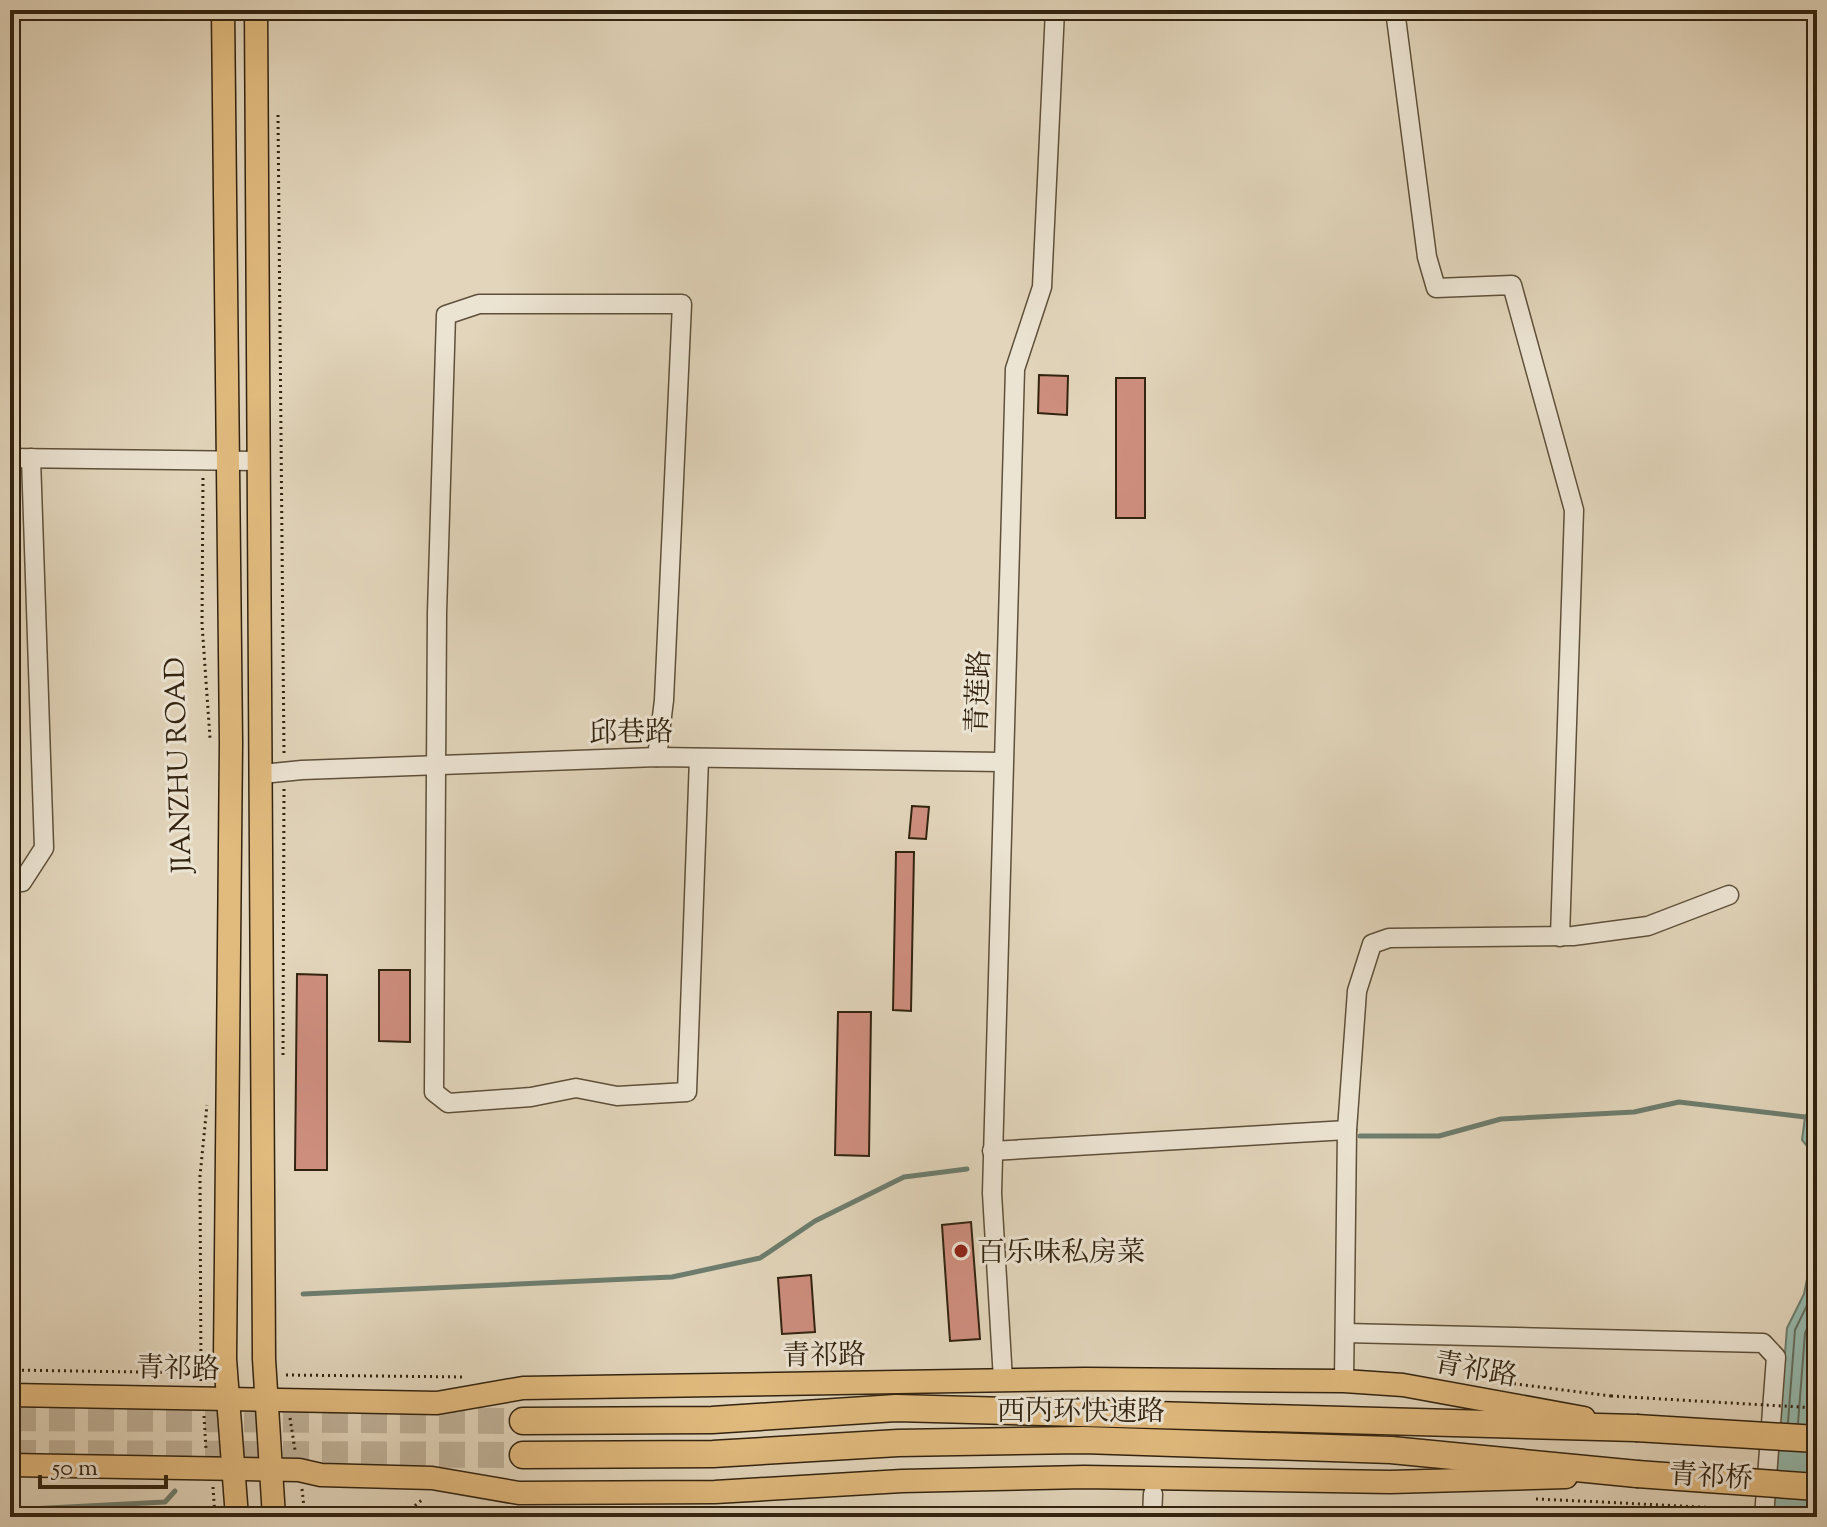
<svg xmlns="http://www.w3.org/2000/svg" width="1827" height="1527" font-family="'Sorts Mill Goudy','Noto Serif SC',serif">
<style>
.water{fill:#95b9ad;stroke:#6d7d6e;stroke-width:2}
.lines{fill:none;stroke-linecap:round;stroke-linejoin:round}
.shore{stroke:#646e5e;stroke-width:2}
.stream{stroke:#6d7d6e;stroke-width:5}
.building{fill:#ce8e7e;stroke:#32230f;stroke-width:2}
.highway-tunnel{stroke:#bfb199;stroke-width:26;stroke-dasharray:26 13;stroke-linecap:butt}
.minor-casing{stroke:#5e503a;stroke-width:21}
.major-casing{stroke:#32230f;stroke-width:25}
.highway-casing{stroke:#32230f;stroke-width:29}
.path{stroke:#32230f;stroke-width:3;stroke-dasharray:2 4;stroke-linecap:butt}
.minor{stroke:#ece4d3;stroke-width:18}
.major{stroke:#e1ba7e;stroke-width:22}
.highway{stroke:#e1ba7e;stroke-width:26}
.highway-bridge-casing{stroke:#32230f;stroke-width:29;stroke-linecap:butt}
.path-bridge{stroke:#32230f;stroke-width:3;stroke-dasharray:2 4;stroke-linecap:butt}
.highway-bridge{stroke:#e1ba7e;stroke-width:26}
.poi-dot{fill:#8f2418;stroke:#ece4d3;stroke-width:3}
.labels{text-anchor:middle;stroke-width:6;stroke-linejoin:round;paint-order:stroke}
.street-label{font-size:28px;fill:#32230f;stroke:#ece4d3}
.poi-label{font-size:28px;fill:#32230f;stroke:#ece4d3;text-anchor:start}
</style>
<rect width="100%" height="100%" fill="#e2d5bb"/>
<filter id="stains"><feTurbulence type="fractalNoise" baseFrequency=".0025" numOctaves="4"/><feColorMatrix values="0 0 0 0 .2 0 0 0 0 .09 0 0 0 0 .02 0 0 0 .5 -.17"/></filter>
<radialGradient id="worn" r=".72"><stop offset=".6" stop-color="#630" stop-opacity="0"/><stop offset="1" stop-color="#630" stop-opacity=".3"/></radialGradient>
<path class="water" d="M 1817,1093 L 1817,1517 L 1772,1517 L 1787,1328 L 1804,1294 L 1813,1249 L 1816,1157 L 1802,1140 L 1805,1117 Z"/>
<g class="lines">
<g class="shore">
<path d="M 1788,1422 L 1795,1330 L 1811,1297 L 1817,1270"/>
<path d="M 1798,1423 L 1805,1333 L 1817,1307"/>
<path d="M 1810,1424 L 1817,1335"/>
</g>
<g class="stream">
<path d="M 1360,1136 L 1439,1136 L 1501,1119 L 1634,1112 L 1679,1102 L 1805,1117"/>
<path d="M 303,1294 L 672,1277 L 760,1258 L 815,1221 L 904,1177 L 967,1169"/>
<path d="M 10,1510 L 165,1502 L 175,1491"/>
</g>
</g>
<g class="building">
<path d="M 1039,375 L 1068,376 L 1067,415 L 1038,413 Z"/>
<rect x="1116" y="378" width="29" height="140"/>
<path d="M 912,806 L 929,807 L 926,839 L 909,838 Z"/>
<path d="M 896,852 L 914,852 L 911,1011 L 893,1010 Z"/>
<path d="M 379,970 L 410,970 L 410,1042 L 379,1041 Z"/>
<path d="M 297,974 L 327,975 L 327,1170 L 295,1170 Z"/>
<path d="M 838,1012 L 871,1012 L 869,1156 L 835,1155 Z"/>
<path d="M 971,1222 L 980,1339 L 950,1341 L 942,1225 Z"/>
<path d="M 811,1275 L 815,1332 L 782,1334 L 778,1278 Z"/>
</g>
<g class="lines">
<g class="highway-tunnel">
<path d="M 10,1418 L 523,1421"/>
<path d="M 10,1453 L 523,1455"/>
</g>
<defs>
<g id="minor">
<path d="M 1395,10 L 1427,257 L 1436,288 L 1512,285 L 1574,510 L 1560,937"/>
<path d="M 10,458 L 259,461"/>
<path d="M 657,757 L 664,700 L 682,304 L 479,304 L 446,315 L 437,613 L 434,1092 L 448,1103 L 531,1097 L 576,1088 L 617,1096 L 687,1092 L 699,758"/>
<path d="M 262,774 L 302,770 L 657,757 L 1002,762"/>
<path d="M 10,882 L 22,882 L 44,848 L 31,458"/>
<path d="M 992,1151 L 1347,1130"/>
<path d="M 1345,1333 L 1763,1343 L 1776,1357 L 1764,1517"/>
<path d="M 1003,1380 L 992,1193 L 1015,369 L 1042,287 L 1055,10"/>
<path d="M 1344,1381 L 1347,1130 L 1357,991 L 1372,944 L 1389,938 L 1573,936 L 1648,926 L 1729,895"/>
<path d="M 1152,1517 L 1153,1494"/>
</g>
<g id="major">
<path d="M 223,10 L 231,743 L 225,1359 L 237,1517"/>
<path d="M 256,10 L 264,1359 L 274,1517"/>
<path d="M 10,1395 L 437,1403 L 523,1388 L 1085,1379 L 1344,1381 L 1403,1385 L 1584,1418"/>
<path d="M 10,1465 L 299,1470 L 321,1475 L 432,1478 L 519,1493 L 715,1492 L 902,1481 L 1084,1477 L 1390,1482 L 1566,1477"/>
</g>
<g id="highway">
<path d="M 523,1421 L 712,1420 L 896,1408 L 1636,1428"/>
<path d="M 523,1455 L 713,1454 L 898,1443 L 1083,1440 L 1391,1450 L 1637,1474"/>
</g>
</defs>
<use href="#minor" class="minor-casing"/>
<use href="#major" class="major-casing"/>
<use href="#highway" class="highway-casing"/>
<g class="path">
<path d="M 278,115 L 284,755"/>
<path d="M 203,478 L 202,624 L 210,738"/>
<path d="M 283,1055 L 284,787"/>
<path d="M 10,1370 L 206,1373"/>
<path d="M 286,1375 L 466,1377"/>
<path d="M 201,1381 L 200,1176 L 207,1105"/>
<path d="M 1508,1383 L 1611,1396"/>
<path d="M 204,1416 L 206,1449"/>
<path d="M 290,1418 L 295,1450"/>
<path d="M 213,1487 L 215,1517"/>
<path d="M 302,1489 L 305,1517"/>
<path d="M 1536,1499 L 1602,1502"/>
<path d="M 401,1517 L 423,1499"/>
</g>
<use href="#minor" class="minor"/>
<use href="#major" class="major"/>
<use href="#highway" class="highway"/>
<defs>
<g id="highway-bridge">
<path d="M 1636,1428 L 1817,1439"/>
<path d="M 1637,1474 L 1817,1487"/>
</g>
</defs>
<use href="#highway-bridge" class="highway-bridge-casing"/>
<g class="path-bridge">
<path d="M 1611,1396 L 1817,1408"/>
<path d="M 1602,1502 L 1817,1513"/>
</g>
<use href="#highway-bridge" class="highway-bridge"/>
</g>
<circle class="poi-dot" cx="961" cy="1251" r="8"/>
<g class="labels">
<g class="street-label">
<text transform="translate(977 692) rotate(-88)" y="10">青莲路</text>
<text transform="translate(631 731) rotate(-1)" y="10">邱巷路</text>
<text transform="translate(177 765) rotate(-92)" y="10">JIANZHU ROAD</text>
<text transform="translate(824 1354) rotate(-1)" y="10">青祁路</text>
<text transform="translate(178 1367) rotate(1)" y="10">青祁路</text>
<text transform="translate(1476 1368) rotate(10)" y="10">青祁路</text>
<text x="1081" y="1420">西内环快速路</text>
<text transform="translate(1711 1475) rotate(3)" y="10">青祁桥</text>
</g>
<g class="poi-label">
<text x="977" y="1261">百乐味私房菜</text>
</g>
</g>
<rect width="1827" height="1527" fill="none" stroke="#e2d5bb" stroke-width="40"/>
<rect x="12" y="12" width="1803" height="1503" fill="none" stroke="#32230f" stroke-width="4"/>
<rect x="20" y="20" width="1787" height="1487" fill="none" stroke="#32230f" stroke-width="2"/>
<path d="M40 1475v12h126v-12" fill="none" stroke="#32230f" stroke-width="4"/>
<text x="52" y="1475" font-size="24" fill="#32230f" stroke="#ece4d3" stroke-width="6" paint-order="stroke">50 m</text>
<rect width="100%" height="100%" filter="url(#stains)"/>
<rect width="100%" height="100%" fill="url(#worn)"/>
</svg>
